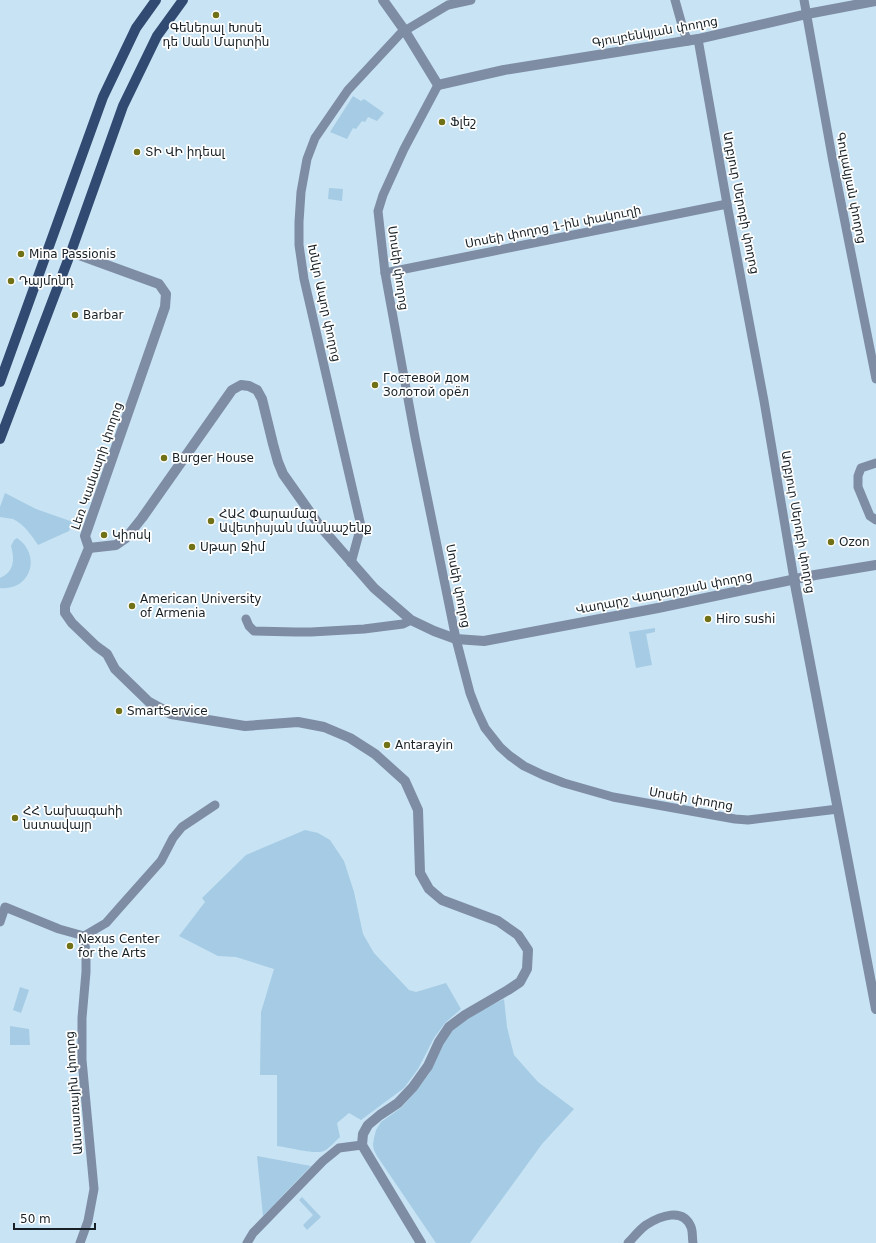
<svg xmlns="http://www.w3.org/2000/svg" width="876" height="1243" font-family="'DejaVu Sans','Noto Sans Armenian',sans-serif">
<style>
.green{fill:#a5cce4}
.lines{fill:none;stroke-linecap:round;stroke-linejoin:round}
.minor{stroke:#7e8da4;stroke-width:9}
.tertiary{stroke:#7e8da4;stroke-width:10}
.primary{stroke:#314a71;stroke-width:10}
.poi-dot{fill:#717217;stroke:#fff;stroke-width:1.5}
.labels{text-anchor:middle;stroke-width:3.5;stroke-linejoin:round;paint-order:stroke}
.poi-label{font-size:12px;fill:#162026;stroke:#fff;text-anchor:start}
.street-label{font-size:12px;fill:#162026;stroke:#fff}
</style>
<rect width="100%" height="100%" fill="#c8e3f4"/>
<g class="green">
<path d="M 353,96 L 361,101 L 364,99 L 384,113 L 377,121 L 368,117 L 365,122 L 362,121 L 356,129 L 353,128 L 347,139 L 330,132 Z"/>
<path d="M 329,188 L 343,189 L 342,201 L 328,199 Z"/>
<path d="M 5,493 L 36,509 L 73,522 L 69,531 L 38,545 C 32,536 24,524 13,519 C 9,518 4,518 0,517 L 0,507 Z"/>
<path d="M 17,538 C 42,555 31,591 0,588 L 0,578 C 14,572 15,560 11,546 L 14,540 Z"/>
<path d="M 655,628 L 655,632 L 646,634 L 652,665 L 636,668 L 629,632 Z"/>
<path d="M 305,830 L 318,833 L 330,840 L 344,861 L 354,892 L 363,934 L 374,953 L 409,990 L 416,992 L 446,983 L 461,1009 L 445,1023 L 434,1038 L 418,1069 L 404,1088 L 361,1120 L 349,1113 L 337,1123 L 340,1137 C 335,1141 330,1148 324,1151 C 316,1155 287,1147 277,1146 L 277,1075 L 260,1075 L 261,1012 L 274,969 L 236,957 L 218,956 L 179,936 L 205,902 L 202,898 L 246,855 Z"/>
<path d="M 20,987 L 29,990 L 21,1013 L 13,1010 Z"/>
<path d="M 504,999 L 507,1027 L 514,1055 L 538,1082 L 574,1109 L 542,1144 L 470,1243 L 436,1243 L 377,1156 L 374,1150 L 373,1145 L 374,1138 L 376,1130 L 381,1122 L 402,1107 L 414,1093 L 429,1074 L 442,1045 L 453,1029 L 479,1011 Z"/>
<path d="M 10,1026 L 29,1029 L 30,1045 L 10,1045 Z"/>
<path d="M 257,1156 L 311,1166 L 263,1216 Z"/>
<path d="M 302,1197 L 321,1217 L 307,1230 L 303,1225 L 313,1215 L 299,1200 Z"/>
</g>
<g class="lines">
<g class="minor">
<path d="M 675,0 L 684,32 L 688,41"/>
<path d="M 804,0 L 833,162 L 876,379"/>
<path d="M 698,39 L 727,204 L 764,401 L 794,579"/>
<path d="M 438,85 L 404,149 L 383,195 L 378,211 L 385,273 L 415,437 L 456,639 L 470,693 L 477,711 L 485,728 L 500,747 L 510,756 L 524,766 L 543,775 L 564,783 L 613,797 L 735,819 L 748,820 L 838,809"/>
<path d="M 385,273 L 727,204"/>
<path d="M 876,463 L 861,468 L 858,476 L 858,487 L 870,516 L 876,520"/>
<path d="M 351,563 L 361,526 L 304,279 L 299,245 L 299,222 L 301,192 L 307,159 L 315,138 L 348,90 L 401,33 L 448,5 L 471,0"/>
<path d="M 246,619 L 249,626 L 254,631 L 295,632 L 311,632 L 364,629 L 403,624 L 411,620"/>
<path d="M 0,922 L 5,907 L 59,929 L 84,936"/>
<path d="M 80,1243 L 88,1221 L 94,1189 L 82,1060 L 82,1018 L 86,972 L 86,953 L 84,936 L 106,923 L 121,906 L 161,861 L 173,838 L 182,827 L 215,805"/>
<path d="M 247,1243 L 253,1233 L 323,1161 L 339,1148 L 362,1145"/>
<path d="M 628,1243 C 634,1237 639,1230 646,1225 C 660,1216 683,1207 691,1227 C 693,1232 692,1238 693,1243"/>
</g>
<g class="tertiary">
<path d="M 383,0 L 405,31 L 438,85 L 504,70 L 698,39 L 807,14 L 876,1"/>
<path d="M 71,252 L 159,284 L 166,294 L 165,307 L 85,536 L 89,548 L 65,606 L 65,613 L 72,623 L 96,646 L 107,654 L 115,669 L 149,702 L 171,714 L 245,726 L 298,722 L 324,727 L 350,738 L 375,754 L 405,781 L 418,810 L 420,873 L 429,889 L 442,900 L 498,921 L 518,935 L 528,950 L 527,969 L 520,982 L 508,990 L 465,1015 L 449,1027 L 439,1042 L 428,1066 L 413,1087 L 398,1103 L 380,1115 L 368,1125 L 363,1134 L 362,1145 L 421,1243"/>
<path d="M 89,548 L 116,545 L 126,538 L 142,518 L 232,390 L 241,385 L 249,386 L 257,390 L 262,399 L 273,444 L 278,462 L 283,474 L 319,525 L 374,588 L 411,620 L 434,631 L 456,639 L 484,641 L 658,608 L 815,575 L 876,565"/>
<path d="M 794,579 L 876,1009"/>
</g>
<g class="primary">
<path d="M 0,382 L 103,97 L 136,28 L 156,0"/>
<path d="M 0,439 L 71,252 L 123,106 L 157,36 L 183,0"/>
</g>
</g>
<g class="poi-dot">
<circle cx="216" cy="15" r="4"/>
<circle cx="442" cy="122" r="4"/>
<circle cx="137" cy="152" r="4"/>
<circle cx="21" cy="254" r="4"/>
<circle cx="11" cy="281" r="4"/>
<circle cx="75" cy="315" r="4"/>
<circle cx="375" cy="385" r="4"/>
<circle cx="164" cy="458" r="4"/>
<circle cx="211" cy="521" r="4"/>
<circle cx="104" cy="535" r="4"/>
<circle cx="831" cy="542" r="4"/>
<circle cx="192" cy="547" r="4"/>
<circle cx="132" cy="606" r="4"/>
<circle cx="708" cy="619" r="4"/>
<circle cx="119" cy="711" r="4"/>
<circle cx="387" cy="745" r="4"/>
<circle cx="15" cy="818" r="4"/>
<circle cx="70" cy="946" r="4"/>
</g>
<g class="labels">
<g class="poi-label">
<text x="216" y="32" text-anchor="middle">Գեներալ Խոսե<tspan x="216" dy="14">դե Սան Մարտին</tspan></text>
<text x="450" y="126">Ֆլեշ</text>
<text x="145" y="156">ՏԻ ՎԻ իդեալ</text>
<text x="29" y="258">Mina Passionis</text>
<text x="19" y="285">Դայմոնդ</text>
<text x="83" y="319">Barbar</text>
<text x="383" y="382">Гостевой дом<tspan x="383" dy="14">Золотой орёл</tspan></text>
<text x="172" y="462">Burger House</text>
<text x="219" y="518">ՀԱՀ Փարամազ<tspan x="219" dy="14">Ավետիսյան մասնաշենք</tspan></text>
<text x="112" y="539">Կիոսկ</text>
<text x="839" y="546">Ozon</text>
<text x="200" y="551">Սթար Ջիմ</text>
<text x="140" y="603">American University<tspan x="140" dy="14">of Armenia</tspan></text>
<text x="716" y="623">Hiro sushi</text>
<text x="127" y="715">SmartService</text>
<text x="395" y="749">Antarayin</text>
<text x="23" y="815">ՀՀ Նախագահի<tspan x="23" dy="14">նստավայր</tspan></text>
<text x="78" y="943">Nexus Center<tspan x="78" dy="14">for the Arts</tspan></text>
</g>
<g class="street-label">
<text transform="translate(655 32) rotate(-10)" y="4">Գյուլբենկյան փողոց</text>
<text transform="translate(851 188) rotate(79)" y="4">Գուլակյան փողոց</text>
<text transform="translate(741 203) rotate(79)" y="4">Աղբյուր Սերոբի փողոց</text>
<text transform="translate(553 227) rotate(-11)" y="4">Սոսեի փողոց 1-ին փակուղի</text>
<text transform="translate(398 268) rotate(82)" y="4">Սոսեի փողոց</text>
<text transform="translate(324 303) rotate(78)" y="4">Խնկո Ապոր փողոց</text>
<text transform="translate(97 466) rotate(-71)" y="4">Լեռ Կամսարի փողոց</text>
<text transform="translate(798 522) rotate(80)" y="4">Աղբյուր Սերոբի փողոց</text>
<text transform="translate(458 586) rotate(79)" y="4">Սոսեի փողոց</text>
<text transform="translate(664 593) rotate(-11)" y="4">Վաղարշ Վաղարշյան փողոց</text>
<text transform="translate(691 799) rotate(10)" y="4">Սոսեի փողոց</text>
<text transform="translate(74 1093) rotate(-94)" y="4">Անտառային փողոց</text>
</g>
</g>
<path d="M14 1223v6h81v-6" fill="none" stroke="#162026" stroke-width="2"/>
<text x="20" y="1223" font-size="12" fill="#162026" stroke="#ffffff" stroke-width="3" paint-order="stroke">50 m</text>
</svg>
